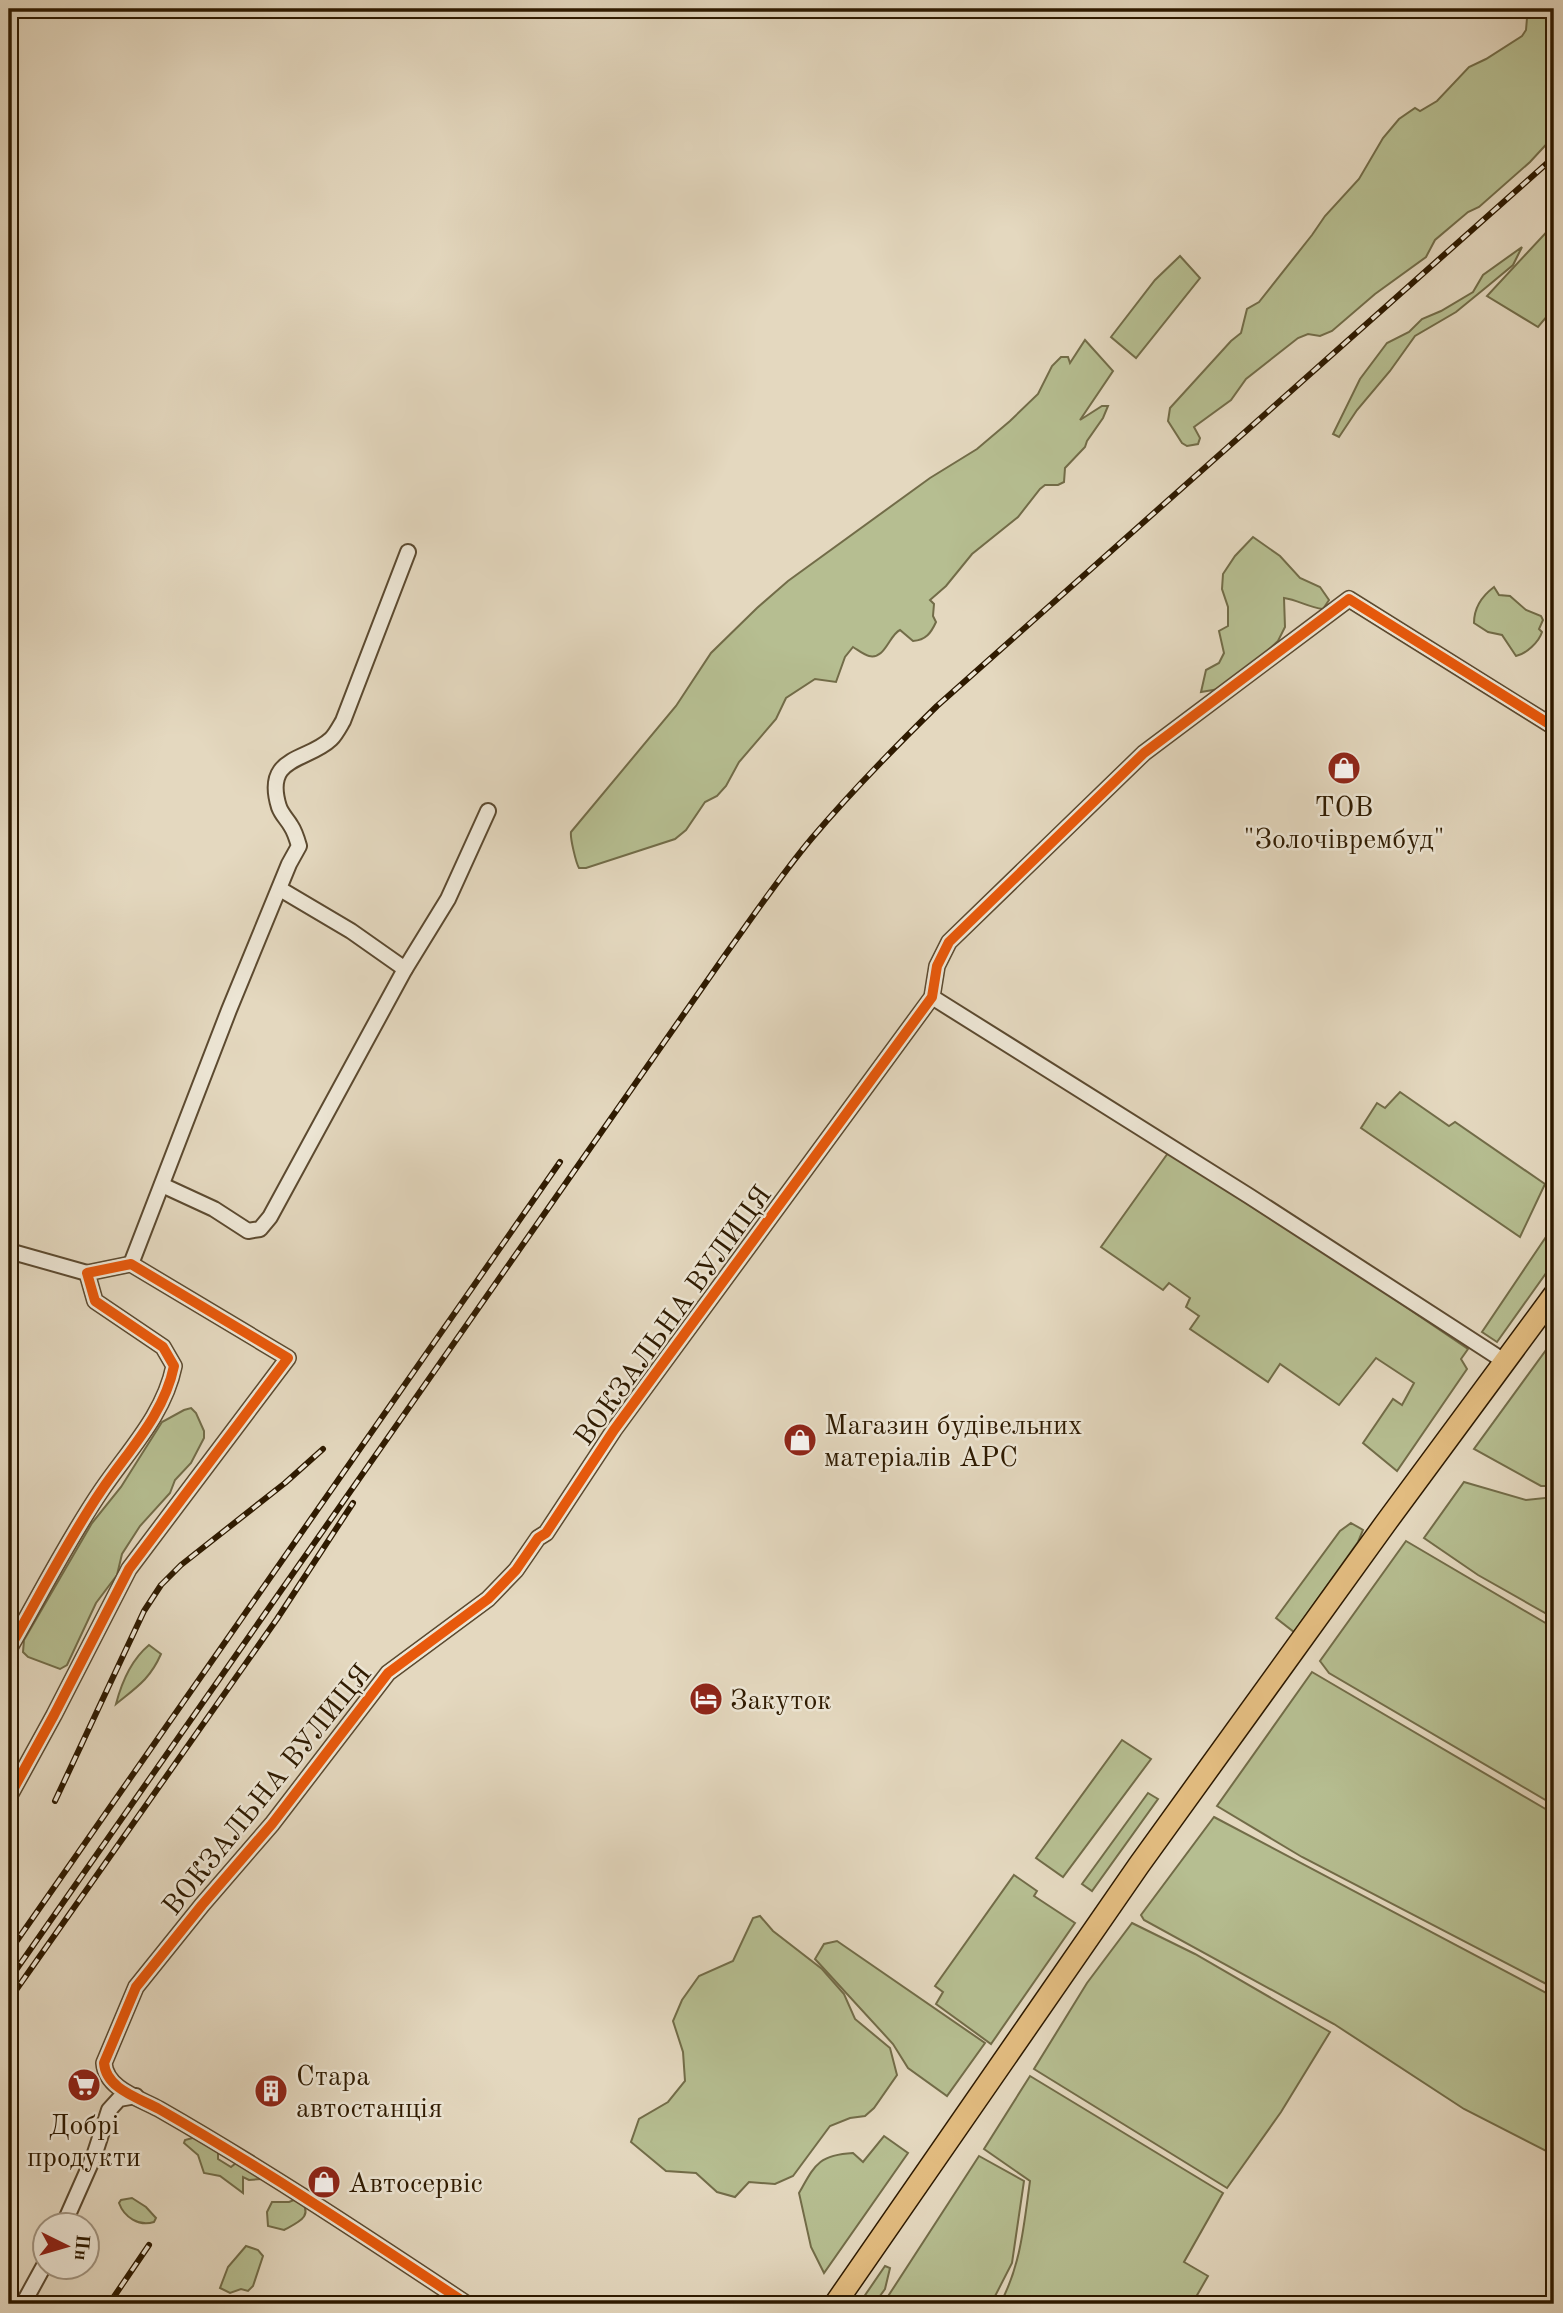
<svg xmlns="http://www.w3.org/2000/svg" width="1563" height="2313" font-family="'Old Standard TT',serif">
<style>
.green{fill:#b6be91;stroke:#726c48;stroke-width:2}
.lines{fill:none;stroke-linecap:round;stroke-linejoin:round}
.minor-casing{stroke:#5c4a30;stroke-width:18}
.highway-casing{stroke:#2e1a00;stroke-width:24}
.minor{stroke:#ede6d5;stroke-width:14}
.highway{stroke:#e2bc80;stroke-width:21}
.rail-casing{stroke:#2e1a00;stroke-width:6}
.rail{stroke:#ede6d5;stroke-width:3.5;stroke-dasharray:10;stroke-linecap:butt}
.cycleway-casing{stroke:#ede6d5;stroke-width:15}
.cycleway{stroke:#e8590c;stroke-width:10}
.labels{text-anchor:middle;stroke-width:5;stroke-linejoin:round;paint-order:stroke}
.poi-label{font-size:28px;fill:#2e1a00;stroke:#ede6d5;text-anchor:start}
.street-label{font-size:28px;fill:#2e1a00;stroke:#ede6d5}
</style>
<rect width="100%" height="100%" fill="#e4d8bf"/>
<filter id="stains"><feTurbulence type="fractalNoise" baseFrequency=".00286" numOctaves="4"/><feColorMatrix values="0 0 0 0 .2 0 0 0 0 .09 0 0 0 0 .02 0 0 0 .5 -.17"/></filter>
<radialGradient id="worn" r=".72"><stop offset=".6" stop-color="#630" stop-opacity="0"/><stop offset="1" stop-color="#630" stop-opacity=".3"/></radialGradient>
<g class="green">
<path d="M 1525,9 L 1554,9 L 1554,136 L 1530,162 L 1479,207 L 1468,212 L 1435,240 L 1426,257 L 1375,294 L 1332,331 L 1320,336 L 1308,334 L 1298,338 L 1246,379 L 1231,400 L 1194,427 L 1200,438 L 1198,444 L 1187,446 L 1182,443 L 1168,421 L 1170,408 L 1231,341 L 1241,333 L 1247,309 L 1259,302 L 1312,235 L 1325,216 L 1359,179 L 1383,138 L 1399,119 L 1415,108 L 1420,111 L 1437,101 L 1469,67 L 1486,59 L 1522,36 L 1526,30 L 1527,18 Z"/>
<path d="M 1554,224 L 1554,308 L 1538,327 L 1487,296 Z"/>
<path d="M 1522,247 L 1513,265 L 1489,285 L 1456,312 L 1415,336 L 1390,371 L 1357,410 L 1339,437 L 1333,434 L 1360,379 L 1387,343 L 1409,332 L 1422,319 L 1441,311 L 1473,292 L 1483,275 Z"/>
<path d="M 1180,256 L 1200,278 L 1136,358 L 1111,337 L 1155,280 Z"/>
<path d="M 1085,340 L 1113,371 L 1080,420 L 1102,406 L 1108,406 L 1103,418 L 1087,441 L 1085,447 L 1065,468 L 1064,482 L 1058,485 L 1045,485 L 1040,489 L 1018,517 L 972,554 L 946,586 L 930,600 L 934,604 L 933,616 L 936,622 C 931,633 926,640 913,641 L 900,630 C 889,635 885,660 869,656 C 864,655 858,650 853,647 L 845,657 L 836,682 L 815,679 L 786,698 L 776,719 L 739,762 L 726,786 L 717,796 L 705,802 L 686,830 L 675,839 L 586,868 L 579,868 C 576,863 570,838 571,832 L 676,706 L 711,653 L 757,608 L 788,581 L 930,478 L 977,449 L 1010,421 L 1038,394 L 1052,366 L 1061,357 L 1068,357 L 1070,363 Z"/>
<path d="M 1253,537 L 1280,556 L 1300,578 L 1320,587 L 1329,600 L 1323,609 C 1308,607 1298,600 1284,598 L 1285,627 L 1278,641 L 1242,674 L 1219,689 L 1201,692 L 1206,670 L 1219,663 L 1224,653 L 1219,631 L 1228,626 L 1228,607 L 1222,589 L 1223,574 L 1235,556 Z"/>
<path d="M 1494,587 L 1499,595 L 1510,596 L 1526,610 L 1541,616 L 1543,620 L 1539,629 L 1542,632 C 1539,642 1526,654 1516,656 L 1502,635 L 1488,632 L 1474,623 C 1474,608 1482,596 1494,587 Z"/>
<path d="M 1400,1092 L 1449,1126 L 1455,1122 L 1545,1184 L 1520,1237 L 1361,1128 L 1377,1103 L 1385,1108 Z"/>
<path d="M 1168,1153 L 1363,1278 L 1468,1349 L 1461,1359 L 1467,1369 L 1397,1471 L 1363,1443 L 1393,1399 L 1402,1405 L 1414,1383 L 1376,1358 L 1339,1405 L 1280,1364 L 1268,1382 L 1190,1329 L 1199,1316 L 1186,1307 L 1190,1298 L 1169,1283 L 1163,1290 L 1101,1247 Z"/>
<path d="M 1554,1225 L 1554,1262 L 1497,1342 L 1482,1332 Z"/>
<path d="M 1554,1339 L 1554,1486 L 1541,1486 L 1474,1449 Z"/>
<path d="M 191,1408 L 196,1413 L 204,1431 L 204,1438 L 191,1463 L 175,1480 L 170,1493 L 140,1526 L 122,1554 L 117,1575 L 96,1603 L 67,1665 L 60,1669 L 28,1657 L 23,1652 L 24,1640 L 92,1523 L 121,1487 L 162,1422 L 184,1410 Z"/>
<path d="M 1464,1482 L 1526,1500 L 1554,1497 L 1554,1618 L 1478,1575 L 1424,1538 Z"/>
<path d="M 1351,1523 L 1363,1530 L 1358,1542 L 1294,1632 L 1276,1618 L 1340,1531 Z"/>
<path d="M 1406,1541 L 1554,1628 L 1554,1805 L 1329,1673 L 1320,1661 Z"/>
<path d="M 149,1645 L 161,1654 C 150,1679 137,1687 116,1704 C 122,1681 131,1660 149,1645 Z"/>
<path d="M 1312,1672 L 1554,1814 L 1554,1988 L 1302,1857 L 1217,1806 Z"/>
<path d="M 1122,1740 L 1151,1759 L 1063,1877 L 1036,1858 Z"/>
<path d="M 1148,1793 L 1158,1799 L 1092,1891 L 1082,1884 Z"/>
<path d="M 1214,1817 L 1554,1997 L 1554,2145 L 1550,2153 L 1464,2109 L 1334,2024 L 1144,1920 L 1141,1915 Z"/>
<path d="M 1014,1875 L 1037,1891 L 1034,1896 L 1075,1923 L 991,2044 L 936,2004 L 943,1992 L 935,1986 Z"/>
<path d="M 760,1916 L 773,1931 L 822,1969 L 844,1994 L 855,2019 L 890,2048 L 897,2075 L 874,2108 L 865,2116 L 850,2118 L 830,2126 L 793,2176 L 775,2184 L 749,2182 L 735,2197 L 717,2192 L 696,2173 L 666,2171 L 631,2142 L 639,2119 L 668,2102 L 685,2081 L 683,2052 L 673,2021 L 682,2000 L 699,1976 L 733,1961 L 753,1918 Z"/>
<path d="M 1132,1923 L 1195,1954 L 1330,2032 L 1281,2112 L 1227,2188 L 1034,2069 L 1087,1983 Z"/>
<path d="M 837,1941 L 985,2043 L 947,2096 L 908,2068 L 893,2044 L 815,1959 L 824,1944 Z"/>
<path d="M 1030,2076 L 1223,2193 L 1184,2262 L 1208,2276 L 1192,2304 L 1072,2304 L 1059,2298 L 1052,2299 L 1050,2304 L 1000,2304 C 1021,2265 1024,2224 1030,2181 L 984,2149 Z"/>
<path d="M 884,2136 L 908,2153 L 824,2273 L 811,2247 L 799,2193 C 815,2165 818,2155 853,2153 L 863,2162 Z"/>
<path d="M 196,2137 L 218,2147 L 218,2159 L 231,2167 L 236,2163 L 262,2179 L 249,2180 L 243,2177 L 243,2193 L 220,2176 L 204,2173 L 198,2155 L 184,2143 L 185,2140 Z"/>
<path d="M 979,2156 L 1024,2181 L 1012,2263 L 991,2304 L 883,2304 Z"/>
<path d="M 132,2198 L 146,2207 L 156,2218 L 154,2222 C 139,2227 124,2217 119,2203 L 121,2200 Z"/>
<path d="M 299,2198 C 315,2216 299,2222 284,2230 L 268,2226 L 267,2212 L 272,2202 L 289,2202 Z"/>
<path d="M 246,2246 L 258,2250 L 263,2256 L 253,2286 L 248,2291 L 241,2289 L 230,2293 L 220,2288 L 228,2267 Z"/>
<path d="M 885,2266 L 890,2268 L 885,2289 L 874,2304 L 859,2304 Z"/>
</g>
<g class="lines">
<defs>
<g id="minor">
<path d="M 280,889 L 351,931 L 405,969"/>
<path d="M 932,997 L 1249,1196 L 1504,1361"/>
<path d="M 162,1185 L 214,1209 L 248,1231 L 260,1229 L 270,1217 L 405,969 L 448,899 L 488,811"/>
<path d="M 9,1251 L 87,1273"/>
<path d="M 131,1264 L 229,1010 L 289,864 L 299,846 C 297,839 295,832 291,826 C 287,819 282,815 279,807 C 263,755 307,762 331,739 C 336,734 340,726 343,721 L 408,552"/>
<path d="M 9,1649 C 39,1597 67,1541 101,1491 C 128,1451 164,1415 174,1366 L 163,1347 L 95,1301 L 87,1273 L 131,1264 L 288,1358 L 129,1569 L 54,1715 L 9,1797"/>
<path d="M 63,2226 L 94,2156 L 109,2110 L 119,2099 L 136,2096"/>
<path d="M 23,2304 L 46,2262"/>
<path d="M 467,2304 C 366,2237 264,2169 159,2109 C 139,2098 106,2089 104,2063 L 136,1987 L 202,1905 L 272,1824 L 388,1673 L 488,1599 L 516,1570 L 538,1538 L 546,1533 L 614,1430 L 932,997 L 937,966 L 949,942 L 1144,753 L 1349,599 L 1554,727"/>
</g>
<path id="highway" d="M 835,2304 L 1139,1865 L 1385,1524 L 1554,1295"/>
</defs>
<use href="#minor" class="minor-casing"/>
<use href="#highway" class="highway-casing"/>
<use href="#minor" class="minor"/>
<use href="#highway" class="highway"/>
<defs>
<g id="rail">
<path d="M 55,1801 L 144,1611 L 161,1585 L 181,1565 L 285,1483 L 323,1449"/>
<path d="M 9,1952 L 560,1162"/>
<path d="M 9,1980 L 723,958 C 752,918 780,876 812,838 C 851,792 893,749 937,706 L 1554,157"/>
<path d="M 9,2000 L 277,1619 L 353,1503"/>
<path d="M 109,2304 L 149,2245"/>
</g>
</defs>
<use href="#rail" class="rail-casing"/>
<use href="#rail" class="rail"/>
<defs>
<g id="cycleway">
<path d="M 9,1649 C 39,1597 67,1541 101,1491 C 128,1451 164,1415 174,1366 L 163,1347 L 95,1301 L 87,1273 L 131,1264 L 288,1358 L 129,1569 L 54,1715 L 9,1797"/>
<path d="M 467,2304 C 366,2237 264,2169 159,2109 C 139,2098 106,2089 104,2063 L 136,1987 L 202,1905 L 272,1824 L 388,1673 L 488,1599 L 516,1570 L 538,1538 L 546,1533 L 614,1430 L 932,997 L 937,966 L 949,942 L 1144,753 L 1349,599 L 1554,727"/>
</g>
</defs>
<use href="#cycleway" class="cycleway-casing"/>
<use href="#cycleway" class="cycleway"/>
</g>
<defs>
<symbol id="shop-disc" viewBox="-11 -11 22 22"><circle r="9.5" fill="#8f2418" stroke="#ede6d5"/><path d="M-5-2.5h2.3a2.7 3.5 0 0 1 5.4 0H5L5.5 6h-11ZM-1.5-2.5h3a1.5 2.3 0 0 0-3 0Z" fill="#fff"/></symbol>
<symbol id="hotel-disc" viewBox="-11 -11 22 22"><circle r="9.5" fill="#8f2418" stroke="#ede6d5"/><path d="M-6-4.5h1.5V1H6V5H4.5V3h-9V5H-6ZM-4 0a1.8 1.8 0 1 1 3.6 0ZM.5 0V-2.5h3Q6-2.5 6 0Z" fill="#fff"/></symbol>
<symbol id="supermarket-disc" viewBox="-11 -11 22 22"><circle r="9.5" fill="#8f2418" stroke="#ede6d5"/><path d="M-6-5.5h2.5l.6 2H6L4.5 2H-2.5L-4.4-4H-6ZM-1.5 3.2a1.3 1.3 0 1 0 .1 0ZM3 3.2a1.3 1.3 0 1 0 .1 0Z" fill="#fff"/></symbol>
<symbol id="building-disc" viewBox="-11 -11 22 22"><circle r="9.5" fill="#8f2418" stroke="#ede6d5"/><path d="M-4-6H4V6H1V3H-1V6H-4ZM-2.5-4.3h1.7v1.8h-1.7ZM.8-4.3h1.7v1.8H.8ZM-2.5-1h1.7V.8h-1.7ZM.8-1h1.7V.8H.8Z" fill="#fff"/></symbol>
</defs>
<g fill-rule="evenodd">
<use href="#shop-disc" x="1325" y="749" width="38" height="38"/>
<use href="#shop-disc" x="781" y="1421" width="38" height="38"/>
<use href="#hotel-disc" x="687" y="1680" width="38" height="38"/>
<use href="#supermarket-disc" x="65" y="2066" width="38" height="38"/>
<use href="#building-disc" x="252" y="2072" width="38" height="38"/>
<use href="#shop-disc" x="305" y="2163" width="38" height="38"/>
</g>
<g class="labels">
<g class="poi-label">
<text x="1344" y="816" text-anchor="middle">ТОВ<tspan x="1344" dy="32">"Золочіврембуд"</tspan></text>
<text x="824" y="1434">Магазин будівельних<tspan x="824" dy="32">матеріалів APC</tspan></text>
<text x="730" y="1709">Закуток</text>
<text x="296" y="2085">Стара<tspan x="296" dy="32">автостанція</tspan></text>
<text x="84" y="2134" text-anchor="middle">Добрі<tspan x="84" dy="32">продукти</tspan></text>
<text x="348" y="2192">Автосервіс</text>
</g>
<g class="street-label">
<text transform="translate(672 1315) rotate(-54)" y="10">ВОКЗАЛЬНА ВУЛИЦЯ</text>
<text transform="translate(266 1789) rotate(-51)" y="10">ВОКЗАЛЬНА ВУЛИЦЯ</text>
</g>
</g>
<rect width="1563" height="2313" fill="none" stroke="#e4d8bf" stroke-width="35"/>
<rect x="10" y="10" width="1542" height="2292" fill="none" stroke="#2e1a00" stroke-width="3.5"/>
<rect x="18" y="18" width="1528" height="2278" fill="none" stroke="#2e1a00" stroke-width="2"/>
<g transform="translate(66 2246) rotate(95)"><circle r="33" fill="#ede6d5" stroke="#a19480" stroke-width="2"/>
<path d="M0-5L12 26L0 18L-12 26Z" fill="#8f2418"/>
<text y="-10" font-size="19" font-weight="bold" text-anchor="middle" fill="#2e1a00">Пн</text>
</g>
<rect width="100%" height="100%" filter="url(#stains)"/>
<rect width="100%" height="100%" fill="url(#worn)"/>
</svg>
